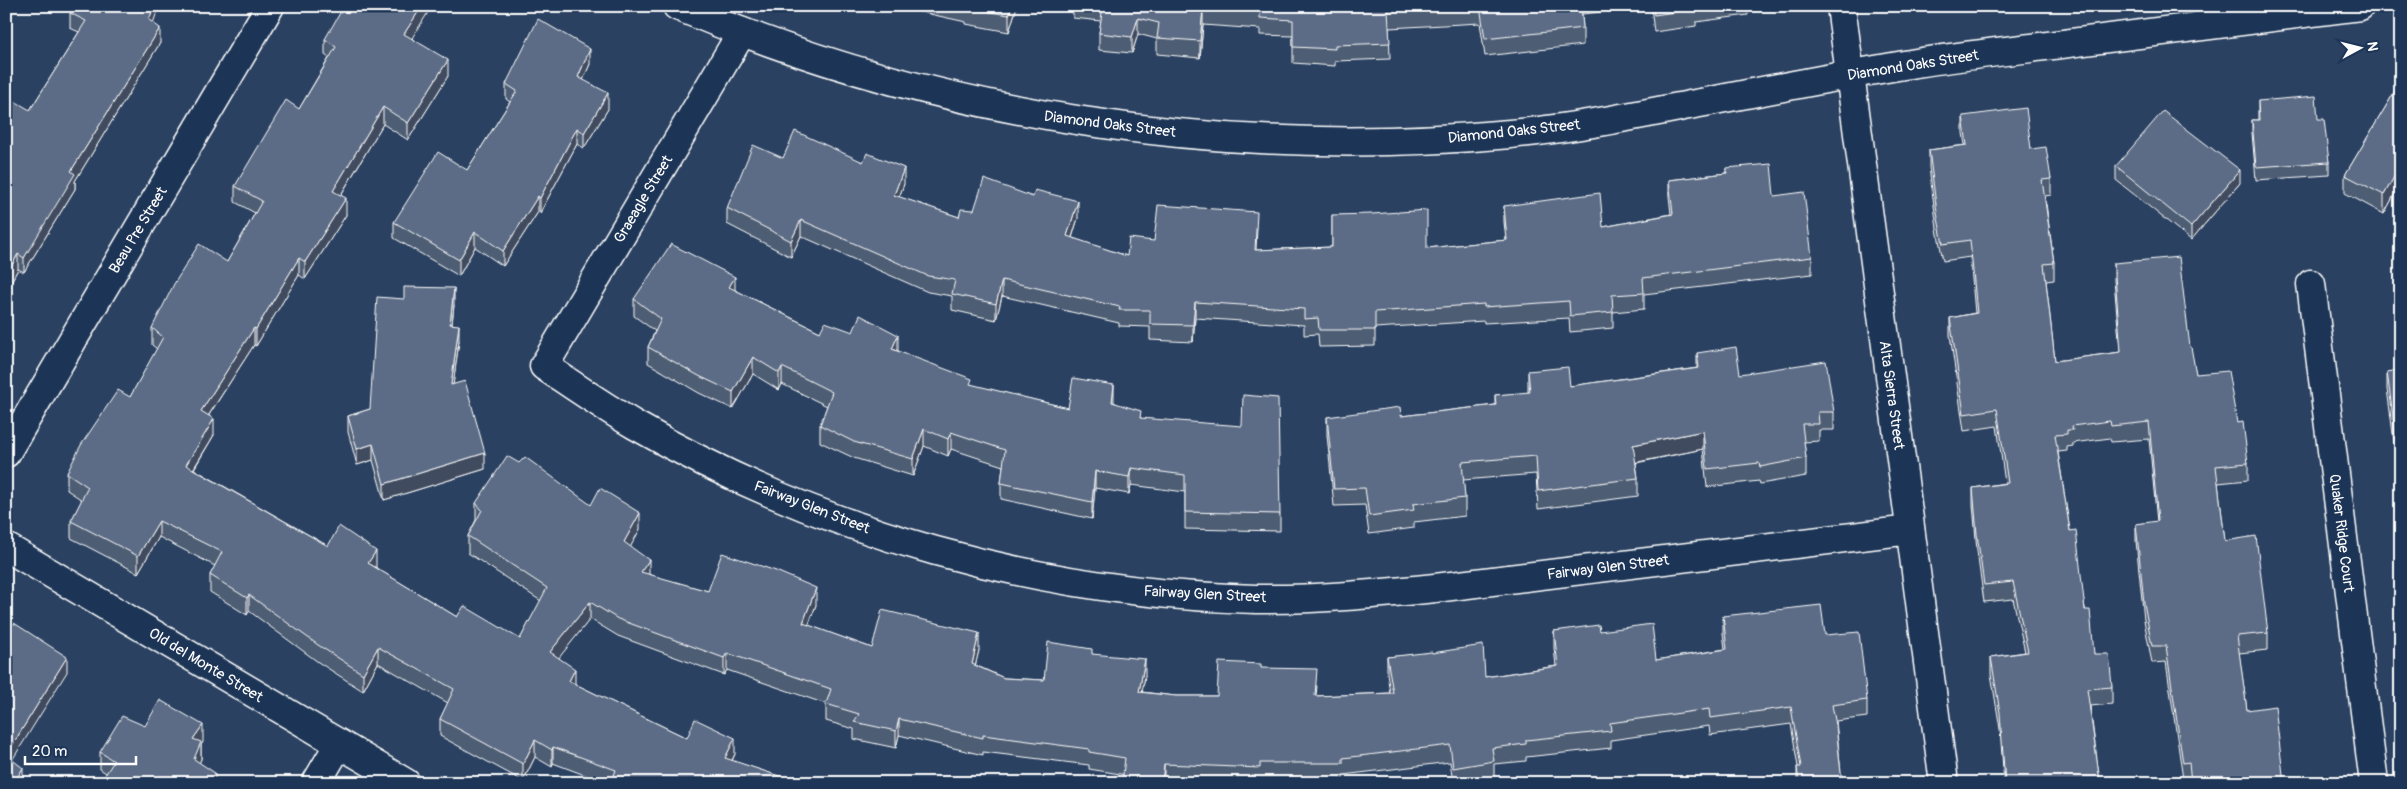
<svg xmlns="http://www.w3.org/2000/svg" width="2407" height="789" font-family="Pangolin,sans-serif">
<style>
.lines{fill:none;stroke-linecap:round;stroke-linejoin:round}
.minor-casing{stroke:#fff;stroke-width:31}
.minor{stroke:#1d3557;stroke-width:28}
.wall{fill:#4e5d73;stroke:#fff}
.shaded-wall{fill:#404c5e;stroke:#fff}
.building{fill:#5b6c86;stroke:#fff}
.labels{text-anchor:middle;stroke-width:5;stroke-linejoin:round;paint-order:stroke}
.street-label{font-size:15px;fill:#fff;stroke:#1d3557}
</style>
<rect width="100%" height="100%" fill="#2a4161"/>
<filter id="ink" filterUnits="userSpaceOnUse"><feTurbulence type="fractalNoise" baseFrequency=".02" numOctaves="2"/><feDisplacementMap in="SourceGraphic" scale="10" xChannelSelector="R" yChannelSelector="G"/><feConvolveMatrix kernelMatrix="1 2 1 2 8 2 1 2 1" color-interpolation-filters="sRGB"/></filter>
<g filter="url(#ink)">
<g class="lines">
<defs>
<g id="minor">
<path d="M 677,6 C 939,117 1226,160 1510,134 C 1567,129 1623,118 1679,107 C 1758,92 1837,76 1916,63 C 1967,55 2018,50 2070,43 C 2166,31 2263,19 2360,6"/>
<path d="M 1841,6 L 1944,783"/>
<path d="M 742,32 L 544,366 C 574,386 604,407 635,425 C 823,533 1039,594 1256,599 C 1315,600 1375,594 1435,588 L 1910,530"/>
<path d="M 2311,284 L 2374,783"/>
<path d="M 6,453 L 270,6"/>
<path d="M 6,547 L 406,783"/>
<path d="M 316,783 L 339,744"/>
</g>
</defs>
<use href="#minor" class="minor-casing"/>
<use href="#minor" class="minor"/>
</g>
<g class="wall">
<path d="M 916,6 L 1017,6 L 1009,32 L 966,24 L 966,22 L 916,11 Z"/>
<path d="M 1047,6 L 1748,6 L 1748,15 L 1696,22 L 1696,26 L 1654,32 L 1651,7 L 1582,14 L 1583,28 L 1583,45 L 1485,56 L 1480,23 L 1389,28 L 1390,59 L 1335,61 L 1335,66 L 1293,63 L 1293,36 L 1260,35 L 1260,29 L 1203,25 L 1200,58 L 1157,54 L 1157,39 L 1138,34 L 1132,53 L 1099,50 L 1099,33 L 1101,21 L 1073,18 L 1073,12 Z"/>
<path d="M 70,13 L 153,23 L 160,43 L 75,181 L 75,189 L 24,272 L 18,269 L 6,291 L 30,110 L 79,32 L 70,28 Z"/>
<path d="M 412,38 L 448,76 L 408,140 L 383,124 L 341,195 L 346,215 L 305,279 L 299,275 L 256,346 L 254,345 L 209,415 L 214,435 L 194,469 L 328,546 L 376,568 L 457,617 L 520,639 L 541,601 L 468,553 L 468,536 L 476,520 L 476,503 L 591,505 L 640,529 L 630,547 L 649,575 L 708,591 L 816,605 L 808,625 L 872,648 L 979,650 L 975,665 L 1004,678 L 1044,680 L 1092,654 L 1145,676 L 1142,692 L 1176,696 L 1217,696 L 1261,668 L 1317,686 L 1316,696 L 1390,693 L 1387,673 L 1387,657 L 1432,653 L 1485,677 L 1556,666 L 1554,648 L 1554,631 L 1600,631 L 1656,660 L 1725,649 L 1723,633 L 1723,616 L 1825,635 L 1867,700 L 1867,717 L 1836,721 L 1842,783 L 1797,783 L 1797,767 L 1798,767 L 1791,724 L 1710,735 L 1709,726 L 1611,740 L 1611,748 L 1526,757 L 1526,761 L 1494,764 L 1494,778 L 1463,783 L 1453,783 L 1450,762 L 1343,775 L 1343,780 L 1260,779 L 1260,783 L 1211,783 L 1164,781 L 1089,769 L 1089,765 L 983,752 L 983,755 L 899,735 L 896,748 L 854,739 L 854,729 L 826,721 L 826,704 L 727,670 L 724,675 L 618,636 L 590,619 L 558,658 L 575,684 L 687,738 L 735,754 L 732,761 L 800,783 L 606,783 L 553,763 L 552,767 L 535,757 L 523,781 L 440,736 L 440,719 L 448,703 L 378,663 L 363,691 L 318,662 L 249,611 L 247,615 L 210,592 L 210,575 L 215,566 L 159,537 L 138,573 L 71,538 L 71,521 L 82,500 L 67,490 L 67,473 L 130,397 L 157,349 L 152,345 L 152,328 L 227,262 L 255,213 L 235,202 L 235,186 L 299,109 L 329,58 L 325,55 L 325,39 Z"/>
<path d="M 590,64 L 583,80 L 608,109 L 584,148 L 577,144 L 540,213 L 538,212 L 503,266 L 475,247 L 459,276 L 394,238 L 394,222 L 467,170 L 510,102 L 506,99 L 506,84 Z"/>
<path d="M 2401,81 L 2401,185 L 2400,184 L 2384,214 L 2345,193 L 2345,175 Z"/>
<path d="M 2258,101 L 2318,119 L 2329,162 L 2329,175 L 2256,180 L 2252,133 L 2252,120 L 2258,120 Z"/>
<path d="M 1963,116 L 2031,149 L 2051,179 L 2051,195 L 2045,196 L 2054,263 L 2054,280 L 2046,281 L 2055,361 L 2120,352 L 2114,280 L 2114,263 L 2190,347 L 2196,374 L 2237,423 L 2248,463 L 2248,480 L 2218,483 L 2225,541 L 2268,633 L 2268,650 L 2239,653 L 2247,710 L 2284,783 L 2189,783 L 2189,779 L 2183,779 L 2166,662 L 2152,663 L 2144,620 L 2136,541 L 2136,524 L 2157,522 L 2149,439 L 2111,442 L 2110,438 L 2073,443 L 2073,446 L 2067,447 L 2067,451 L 2058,452 L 2070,531 L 2094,654 L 2112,687 L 2112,704 L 2090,706 L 2100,782 L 2106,783 L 2004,783 L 2000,729 L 1991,674 L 1991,657 L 2025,652 L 2013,599 L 1984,602 L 1977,551 L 1973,505 L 1973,488 L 2005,483 L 1997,426 L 1964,431 L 1950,335 L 1950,318 L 1975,313 L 1970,257 L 1943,261 L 1937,229 L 1929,167 L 1929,150 L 1965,145 L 1963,133 Z"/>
<path d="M 783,158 L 863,162 L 904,184 L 899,197 L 959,217 L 1078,218 L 1072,238 L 1127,256 L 1154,241 L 1257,228 L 1256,250 L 1332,247 L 1332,215 L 1427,248 L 1506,240 L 1504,222 L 1504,206 L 1603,227 L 1671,214 L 1669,196 L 1669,180 L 1726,173 L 1726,168 L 1774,196 L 1812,257 L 1812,274 L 1644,294 L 1644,309 L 1613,312 L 1613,328 L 1570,332 L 1569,318 L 1484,323 L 1484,321 L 1375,328 L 1375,346 L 1319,347 L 1318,334 L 1304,335 L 1304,325 L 1195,318 L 1193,342 L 1150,340 L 1150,327 L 1119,326 L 1119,323 L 1002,296 L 996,320 L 952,310 L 952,296 L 928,292 L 801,236 L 791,257 L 727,224 L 727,208 Z"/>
<path d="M 2116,166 L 2240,183 L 2191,240 L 2116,180 Z"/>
<path d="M 735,290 L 820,332 L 898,351 L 972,385 L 1068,408 L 1114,402 L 1141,418 L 1280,514 L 1280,531 L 1185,529 L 1185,492 L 1131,485 L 1129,494 L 1095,488 L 1092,519 L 1001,499 L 1001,483 L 1003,466 L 951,449 L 948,456 L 924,446 L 913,476 L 854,458 L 820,442 L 820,425 L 827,406 L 782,384 L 779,390 L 753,374 L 733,409 L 699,393 L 648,363 L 648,347 L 655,331 L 634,316 L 634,299 Z"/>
<path d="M 454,305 L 452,324 L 459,341 L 453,384 L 485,469 L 384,500 L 373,460 L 357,465 L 348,432 L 348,416 L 370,409 Z"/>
<path d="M 1697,353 L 1740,374 L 1834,412 L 1834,430 L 1819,430 L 1819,441 L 1804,442 L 1806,458 L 1806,476 L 1760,484 L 1759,481 L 1707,487 L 1703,449 L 1636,463 L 1638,478 L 1638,496 L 1538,509 L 1536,474 L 1463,480 L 1465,498 L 1465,516 L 1414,522 L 1414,528 L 1369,534 L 1365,505 L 1334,506 L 1327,435 L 1327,417 L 1401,416 L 1495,405 L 1495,395 L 1528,393 L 1528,371 L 1570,386 L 1697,368 Z"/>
<path d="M 2401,370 L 2401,486 L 2400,486 L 2387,389 L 2387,372 Z"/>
<path d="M 203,742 L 201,745 L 201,759 L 199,763 L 215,783 L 106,773 L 100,769 L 100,752 Z"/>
</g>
<g class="shaded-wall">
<path d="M 154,6 L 159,6 L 149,35 L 149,20 Z"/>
<path d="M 422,6 L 432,6 L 404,51 L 404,34 Z"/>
<path d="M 1012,6 L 1017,6 L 1009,32 L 1009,15 Z"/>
<path d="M 1203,8 L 1203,25 L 1200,58 L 1200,41 Z"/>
<path d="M 1138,18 L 1138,34 L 1132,53 L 1132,37 Z"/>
<path d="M 160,28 L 160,43 L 75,181 L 75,189 L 24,272 L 24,258 L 71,171 Z"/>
<path d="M 590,49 L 590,64 L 578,92 L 578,77 Z"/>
<path d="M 448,60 L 448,76 L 408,140 L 408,123 Z"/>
<path d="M 608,93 L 608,109 L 584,148 L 584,133 Z"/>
<path d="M 383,107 L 383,124 L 333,208 L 333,191 Z"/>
<path d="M 577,128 L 577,144 L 540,213 L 540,198 Z"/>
<path d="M 2400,166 L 2400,184 L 2384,214 L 2384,195 Z"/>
<path d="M 904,168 L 904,184 L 894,211 L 894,195 Z"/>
<path d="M 2240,170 L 2240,183 L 2191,240 L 2191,227 Z"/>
<path d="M 538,196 L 538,212 L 503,266 L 503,251 Z"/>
<path d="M 346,198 L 346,215 L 305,279 L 305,262 Z"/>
<path d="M 1078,201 L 1078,218 L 1067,253 L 1067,236 Z"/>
<path d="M 801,220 L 801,236 L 791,257 L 791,241 Z"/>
<path d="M 475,232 L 475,247 L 459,276 L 459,260 Z"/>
<path d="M 18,254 L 18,269 L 6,291 L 6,276 Z"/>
<path d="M 299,258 L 299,275 L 256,346 L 256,329 Z"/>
<path d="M 735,277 L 735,293 L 729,287 Z"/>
<path d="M 1002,280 L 1002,296 L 996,320 L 996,304 Z"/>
<path d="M 454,288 L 454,305 L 450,341 L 450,324 Z"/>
<path d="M 1195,302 L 1195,318 L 1193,342 L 1193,325 Z"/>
<path d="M 459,325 L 459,341 L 451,401 L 451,385 Z"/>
<path d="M 254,328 L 254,345 L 201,427 L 201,411 Z"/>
<path d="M 898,335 L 898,351 L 892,349 Z"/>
<path d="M 753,357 L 753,374 L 733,409 L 733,392 Z"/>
<path d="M 782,367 L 782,384 L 779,390 L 779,373 Z"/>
<path d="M 1114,385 L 1114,401 L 1112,418 L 1112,402 Z"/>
<path d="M 214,419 L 214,435 L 186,481 L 186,465 Z"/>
<path d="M 924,429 L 924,446 L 913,476 L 913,459 Z"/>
<path d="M 1703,431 L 1703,449 L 1633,463 L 1633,445 Z"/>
<path d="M 951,432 L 951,449 L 948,456 L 948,439 Z"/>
<path d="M 373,444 L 373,460 L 357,465 L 357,449 Z"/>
<path d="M 485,453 L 485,469 L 384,500 L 384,484 Z"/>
<path d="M 1131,468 L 1131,485 L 1129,494 L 1129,477 Z"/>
<path d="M 1095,471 L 1095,488 L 1092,519 L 1092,502 Z"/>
<path d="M 640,513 L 640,529 L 624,559 L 624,542 Z"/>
<path d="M 159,521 L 159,537 L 138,573 L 138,556 Z"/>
<path d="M 376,551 L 376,568 L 368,563 Z"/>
<path d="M 649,560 L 649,577 L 641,572 Z"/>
<path d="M 816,588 L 816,605 L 803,640 L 803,623 Z"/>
<path d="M 249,595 L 249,611 L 247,615 L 247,598 Z"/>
<path d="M 590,602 L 590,619 L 550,669 L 550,652 Z"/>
<path d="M 979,633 L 979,650 L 972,680 L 972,664 Z"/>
<path d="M 378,647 L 378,663 L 363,691 L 363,674 Z"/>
<path d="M 727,653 L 727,670 L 724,675 L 724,658 Z"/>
<path d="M 67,657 L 67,672 L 6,770 L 6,755 Z"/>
<path d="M 1145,659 L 1145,676 L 1139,708 L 1139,692 Z"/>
<path d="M 575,669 L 575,686 L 569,681 Z"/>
<path d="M 899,719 L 899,735 L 896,748 L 896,731 Z"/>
<path d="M 203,725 L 203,742 L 201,745 L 201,759 L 194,776 L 193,739 Z"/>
<path d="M 735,738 L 735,754 L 725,775 L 725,758 Z"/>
<path d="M 535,740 L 535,757 L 523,781 L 523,764 Z"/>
<path d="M 553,747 L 553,763 L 552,767 L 552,750 Z"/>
<path d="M 1164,764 L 1164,783 L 1162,783 Z"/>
<path d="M 23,768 L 23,783 L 14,783 Z"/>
<path d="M 215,773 L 215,783 L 208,783 Z"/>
</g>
<g class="building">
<path d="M 74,6 L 154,6 L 149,20 L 160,28 L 71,171 L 75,174 L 24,258 L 18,254 L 6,276 L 6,96 L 30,110 L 86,21 L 70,13 Z"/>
<path d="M 344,6 L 422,6 L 404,34 L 448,60 L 408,123 L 383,107 L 333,191 L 346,198 L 305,262 L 299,258 L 256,329 L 254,328 L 201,411 L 214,419 L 186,465 L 328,546 L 339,526 L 376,551 L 368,563 L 457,617 L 464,606 L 520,639 L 547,588 L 468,536 L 482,510 L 476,503 L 507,456 L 519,463 L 525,457 L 591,505 L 600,488 L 640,513 L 624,542 L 649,560 L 641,572 L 708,591 L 722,553 L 776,571 L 816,588 L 803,623 L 872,648 L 882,610 L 979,633 L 972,664 L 1004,678 L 1044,680 L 1048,642 L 1092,649 L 1092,654 L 1145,659 L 1139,692 L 1176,696 L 1217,696 L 1219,662 L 1261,664 L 1261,668 L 1317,669 L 1315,696 L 1393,693 L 1387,657 L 1432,652 L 1432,653 L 1483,645 L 1485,677 L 1558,666 L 1554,631 L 1599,625 L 1600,631 L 1652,624 L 1656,660 L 1727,649 L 1723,616 L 1821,605 L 1825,635 L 1859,632 L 1867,700 L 1832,705 L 1836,725 L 1842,783 L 1799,783 L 1797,767 L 1801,767 L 1791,707 L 1710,718 L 1709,709 L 1610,723 L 1611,731 L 1526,740 L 1526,744 L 1492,748 L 1494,761 L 1453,768 L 1450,745 L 1343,758 L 1343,763 L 1260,763 L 1260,768 L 1164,764 L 1162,783 L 1122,783 L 1125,758 L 1089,752 L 1089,749 L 983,735 L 983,738 L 899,719 L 896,731 L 854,722 L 859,714 L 826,704 L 831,689 L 727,653 L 724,658 L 618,619 L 590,602 L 550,652 L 575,669 L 569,681 L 687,738 L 695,719 L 735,738 L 725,758 L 800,783 L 611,783 L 616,770 L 553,747 L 552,750 L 535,740 L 523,764 L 440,719 L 454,689 L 378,647 L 363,674 L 318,645 L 249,595 L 247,598 L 210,575 L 222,552 L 159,521 L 138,556 L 71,521 L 88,487 L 67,473 L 81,445 L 118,390 L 130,397 L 163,337 L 152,328 L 174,284 L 199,244 L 227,262 L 262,201 L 235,186 L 286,100 L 299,109 L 336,47 L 325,39 Z"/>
<path d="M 966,6 L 1012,6 L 1009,15 L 966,8 Z"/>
<path d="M 1103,6 L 1480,6 L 1388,11 L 1390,43 L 1335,45 L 1335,49 L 1293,47 L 1293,20 L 1260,18 L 1260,12 L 1203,8 L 1200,41 L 1157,38 L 1159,23 L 1138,18 L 1132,37 L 1099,33 Z"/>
<path d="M 1480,6 L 1581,6 L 1583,28 L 1485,39 Z"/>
<path d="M 1653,6 L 1696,6 L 1696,9 L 1654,15 Z"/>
<path d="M 538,19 L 590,49 L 578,77 L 608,93 L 584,133 L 577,128 L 540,198 L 538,196 L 503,251 L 475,232 L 459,260 L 394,222 L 438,152 L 467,170 L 517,91 L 506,84 Z"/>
<path d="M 2401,81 L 2401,166 L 2400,166 L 2384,195 L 2345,175 Z"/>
<path d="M 2316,96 L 2318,119 L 2324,119 L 2329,162 L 2256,167 L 2252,120 L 2259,120 L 2258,101 Z"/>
<path d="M 2026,108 L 2031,149 L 2046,147 L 2051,179 L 2042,180 L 2054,263 L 2044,264 L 2055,361 L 2121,352 L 2114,263 L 2179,257 L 2190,347 L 2191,347 L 2196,374 L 2228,371 L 2237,423 L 2243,422 L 2248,463 L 2216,466 L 2225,541 L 2256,536 L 2268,633 L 2237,636 L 2247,710 L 2275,706 L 2284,783 L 2191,783 L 2189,762 L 2183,763 L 2166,646 L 2152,646 L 2144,603 L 2136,524 L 2158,521 L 2149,422 L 2111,426 L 2110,421 L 2072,426 L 2073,430 L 2067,430 L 2067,434 L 2055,435 L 2070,531 L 2076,530 L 2085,610 L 2090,610 L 2094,654 L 2109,654 L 2112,687 L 2087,689 L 2100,782 L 2106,781 L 2106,783 L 2005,783 L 2000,713 L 1991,657 L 2028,652 L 2013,582 L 1984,585 L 1977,534 L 1973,488 L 2008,483 L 1997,409 L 1964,414 L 1950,318 L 1977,313 L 1970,240 L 1943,244 L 1937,213 L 1929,150 L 1967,145 L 1963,116 Z"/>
<path d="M 2163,111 L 2240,170 L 2191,227 L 2116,166 Z"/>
<path d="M 795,131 L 863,162 L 867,153 L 904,168 L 894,195 L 959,217 L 961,209 L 974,210 L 984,179 L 1033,197 L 1035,190 L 1078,201 L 1067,236 L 1127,256 L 1129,238 L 1154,241 L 1158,205 L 1257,212 L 1255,250 L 1332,247 L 1332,215 L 1372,214 L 1427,210 L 1427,248 L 1507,240 L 1504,206 L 1600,193 L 1603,227 L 1673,214 L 1669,180 L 1727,173 L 1726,168 L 1771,164 L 1774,196 L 1804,192 L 1812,257 L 1643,278 L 1644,293 L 1612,295 L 1613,312 L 1570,316 L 1569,301 L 1484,307 L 1484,304 L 1375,312 L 1375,330 L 1319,330 L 1318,318 L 1304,319 L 1304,309 L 1195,302 L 1193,325 L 1150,324 L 1150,310 L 1119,310 L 1120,307 L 1002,280 L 996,304 L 952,294 L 955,280 L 928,276 L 801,220 L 791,241 L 727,208 L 753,145 L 783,158 Z"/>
<path d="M 671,244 L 735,277 L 729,287 L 820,332 L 825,322 L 853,332 L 860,315 L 898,335 L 892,349 L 972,379 L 970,384 L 1068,408 L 1073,378 L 1114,385 L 1112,402 L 1141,411 L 1140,418 L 1242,426 L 1243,395 L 1278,398 L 1280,514 L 1185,512 L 1185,475 L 1131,468 L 1129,477 L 1095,471 L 1092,502 L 1001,483 L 1005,450 L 951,432 L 948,439 L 924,429 L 913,459 L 854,442 L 820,425 L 832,392 L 782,367 L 779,373 L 753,357 L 733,392 L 699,376 L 648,347 L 661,319 L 634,299 Z"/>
<path d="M 404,287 L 454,288 L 450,324 L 459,325 L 451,385 L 465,381 L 485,453 L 384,484 L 373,444 L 357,449 L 348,416 L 370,409 L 377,297 L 404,299 Z"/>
<path d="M 1736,347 L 1740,374 L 1826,361 L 1834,412 L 1818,412 L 1819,424 L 1802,424 L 1806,458 L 1760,467 L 1759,463 L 1707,469 L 1703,431 L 1633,445 L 1638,478 L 1538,491 L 1536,456 L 1462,462 L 1465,498 L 1413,504 L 1414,510 L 1369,516 L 1365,488 L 1334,489 L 1327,417 L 1400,407 L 1401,416 L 1496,405 L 1495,395 L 1530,392 L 1528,371 L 1568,367 L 1570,386 L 1699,368 L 1697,353 Z"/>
<path d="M 2401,370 L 2401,469 L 2400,469 L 2387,372 Z"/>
<path d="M 14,623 L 67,657 L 6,755 L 23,768 L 14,783 L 6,783 L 6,637 Z"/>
<path d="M 160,700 L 203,725 L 193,739 L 201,742 L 194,759 L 215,773 L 208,783 L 100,783 L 114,761 L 100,752 L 122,716 L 145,726 Z"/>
<path d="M 1876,780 L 1876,783 L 1846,783 Z"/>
</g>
</g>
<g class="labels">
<g class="street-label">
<text transform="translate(1913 65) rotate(-9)" y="5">Diamond Oaks Street</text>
<text transform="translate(1110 124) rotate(7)" y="5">Diamond Oaks Street</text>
<text transform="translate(1514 131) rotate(-6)" y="5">Diamond Oaks Street</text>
<text transform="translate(643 199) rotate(-59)" y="5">Graeagle Street</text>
<text transform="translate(138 230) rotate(-59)" y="5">Beau Pre Street</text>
<text transform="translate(1892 395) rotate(82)" y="5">Alta Sierra Street</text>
<text transform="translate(812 507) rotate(21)" y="5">Fairway Glen Street</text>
<text transform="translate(2342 533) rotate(83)" y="5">Quaker Ridge Court</text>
<text transform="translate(1608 567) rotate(-7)" y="5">Fairway Glen Street</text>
<text transform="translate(1205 594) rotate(3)" y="5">Fairway Glen Street</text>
<text transform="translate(206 665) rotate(31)" y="5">Old del Monte Street</text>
</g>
</g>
<rect width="2407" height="789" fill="none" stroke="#1d3557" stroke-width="25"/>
<rect x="12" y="12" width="2382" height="764" fill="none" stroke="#fff" stroke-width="2" filter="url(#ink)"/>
<g transform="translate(2360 48) rotate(83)" stroke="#1d3557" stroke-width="4" paint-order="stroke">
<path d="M0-4L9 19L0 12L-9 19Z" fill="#ffffff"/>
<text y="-8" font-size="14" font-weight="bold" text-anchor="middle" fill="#ffffff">N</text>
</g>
<path d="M25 756v8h111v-8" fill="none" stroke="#ffffff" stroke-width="2.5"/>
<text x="32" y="756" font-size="15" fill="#ffffff" stroke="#1d3557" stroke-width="4" paint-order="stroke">20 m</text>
</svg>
